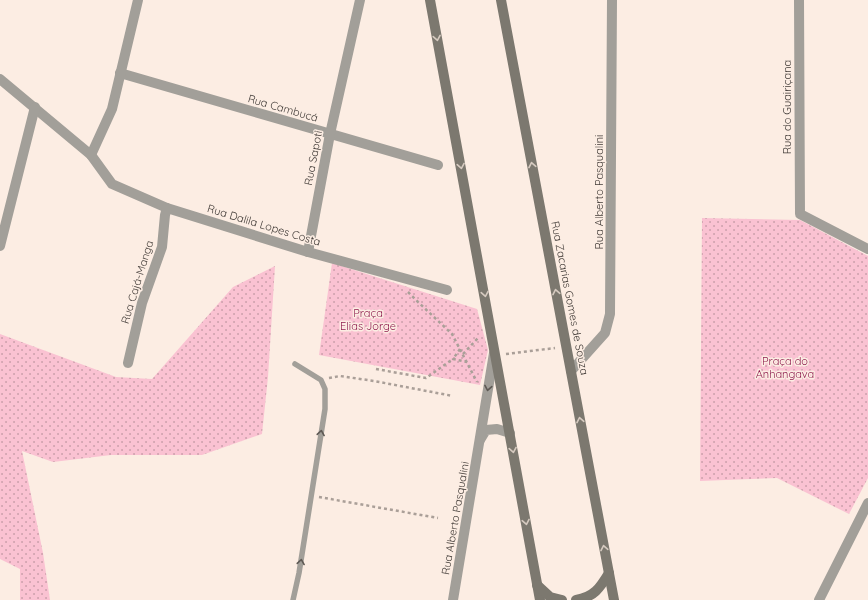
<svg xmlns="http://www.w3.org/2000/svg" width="868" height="600" font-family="Quicksand,sans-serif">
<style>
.green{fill:url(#green-dots)}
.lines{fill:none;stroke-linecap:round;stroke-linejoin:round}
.path{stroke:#aa9f98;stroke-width:2.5;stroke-dasharray:3 3;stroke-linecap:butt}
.service{stroke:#a29f99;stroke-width:5.5}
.minor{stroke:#a29f99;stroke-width:10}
.secondary{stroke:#7c786f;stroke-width:10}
.oneway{stroke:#d6cac0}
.oneway2{stroke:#5e5954}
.labels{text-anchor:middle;stroke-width:3;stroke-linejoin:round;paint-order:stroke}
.street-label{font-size:11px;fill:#413b37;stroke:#fcede3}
.park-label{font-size:11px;fill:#8f1d4f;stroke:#fcede3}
</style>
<defs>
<pattern id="green-dots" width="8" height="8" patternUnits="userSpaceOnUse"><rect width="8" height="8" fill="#fac2d2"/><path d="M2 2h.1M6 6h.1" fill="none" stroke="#cc9fab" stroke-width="1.8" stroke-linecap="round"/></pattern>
</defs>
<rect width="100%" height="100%" fill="#fcede3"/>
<g class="green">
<path d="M 702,218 L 800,220 L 868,256 L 868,478 L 849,514 L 777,478 L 700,481 Z"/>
<path d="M 332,263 L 477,309 L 488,350 L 480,385 L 319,355 Z"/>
<path d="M 275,266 L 268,377 L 262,434 L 202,455 L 111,455 L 53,462 L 22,451 L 43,553 L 50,600 L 20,600 L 20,569 L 0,559 L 0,334 L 116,377 L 152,379 L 233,287 Z"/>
</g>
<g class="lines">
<g class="path">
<path d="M 408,292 L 418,302 L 452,334 L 477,382"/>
<path d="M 460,349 L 453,359 L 467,362"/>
<path d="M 463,354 L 479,337"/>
<path d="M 506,354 L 555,348"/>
<path d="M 376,369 L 426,378 L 453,359"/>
<path d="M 329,378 L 340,376 L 374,381 L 453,396"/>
<path d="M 319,497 L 438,518"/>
</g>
<path class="service" d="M 293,600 L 299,573 L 325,409 L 325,389 L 321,380 L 295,364"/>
<g class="minor">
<path d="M 799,0 L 800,214 L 868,249"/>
<path d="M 120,73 L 438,165"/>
<path d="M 0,79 L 91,155 L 112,184 L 167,208 L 308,252 L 447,290"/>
<path d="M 91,155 L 112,109 L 138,0"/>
<path d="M 0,246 L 35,107"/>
<path d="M 308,252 L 330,134 L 360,0"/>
<path d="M 128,363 L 142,303 L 162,247 L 165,215 L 167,208"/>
<path d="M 571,371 L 605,333 L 610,314 L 612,0"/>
<path d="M 480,440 L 486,430 L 497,429 L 510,433"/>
<path d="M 453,600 L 494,353"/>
<path d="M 819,600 L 868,503"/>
</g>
<g class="secondary">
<path d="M 430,0 L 540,600"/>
<path d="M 501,0 L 614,600"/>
<path d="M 537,585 L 550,597 L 562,600"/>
<path d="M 576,600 C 594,597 600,588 609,573"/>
</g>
</g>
<defs><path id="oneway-chevron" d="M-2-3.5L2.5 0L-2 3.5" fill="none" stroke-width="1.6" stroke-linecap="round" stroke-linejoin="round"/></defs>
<g class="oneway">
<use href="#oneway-chevron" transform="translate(437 38) rotate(80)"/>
<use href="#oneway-chevron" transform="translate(532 165) rotate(-101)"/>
<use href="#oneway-chevron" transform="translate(461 166) rotate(80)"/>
<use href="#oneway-chevron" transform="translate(556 292) rotate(-101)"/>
<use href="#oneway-chevron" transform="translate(485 294) rotate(80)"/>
<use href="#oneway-chevron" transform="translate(580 420) rotate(-101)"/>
<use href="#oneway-chevron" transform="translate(513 450) rotate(80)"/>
<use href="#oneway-chevron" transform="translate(526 522) rotate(79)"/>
<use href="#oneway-chevron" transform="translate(604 548) rotate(-101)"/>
</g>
<g class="oneway2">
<use href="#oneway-chevron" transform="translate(488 388) rotate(100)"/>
<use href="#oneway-chevron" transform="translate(321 433) rotate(-81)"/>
<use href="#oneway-chevron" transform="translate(301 562) rotate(-81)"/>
</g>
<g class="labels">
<g class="street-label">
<text transform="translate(787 107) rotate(-90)" y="4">Rua do Guairiçana</text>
<text transform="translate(283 108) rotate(16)" y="4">Rua Cambucá</text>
<text transform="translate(313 158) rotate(-79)" y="4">Rua Sapoti</text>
<text transform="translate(599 192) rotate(-90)" y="4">Rua Alberto Pasqualini</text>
<text transform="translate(264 225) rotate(17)" y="4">Rua Dalila Lopes Costa</text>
<text transform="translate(137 282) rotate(-73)" y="4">Rua Cajá-Manga</text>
<text transform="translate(570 298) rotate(79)" y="4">Rua Zacarias Gomes de Souza</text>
<text transform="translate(455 518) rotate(-80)" y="4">Rua Alberto Pasqualini</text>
</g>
<g class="park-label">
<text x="368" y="317">Praça<tspan x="368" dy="13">Elias Jorge</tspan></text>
<text x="785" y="365">Praça do<tspan x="785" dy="13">Anhangava</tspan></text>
</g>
</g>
</svg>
